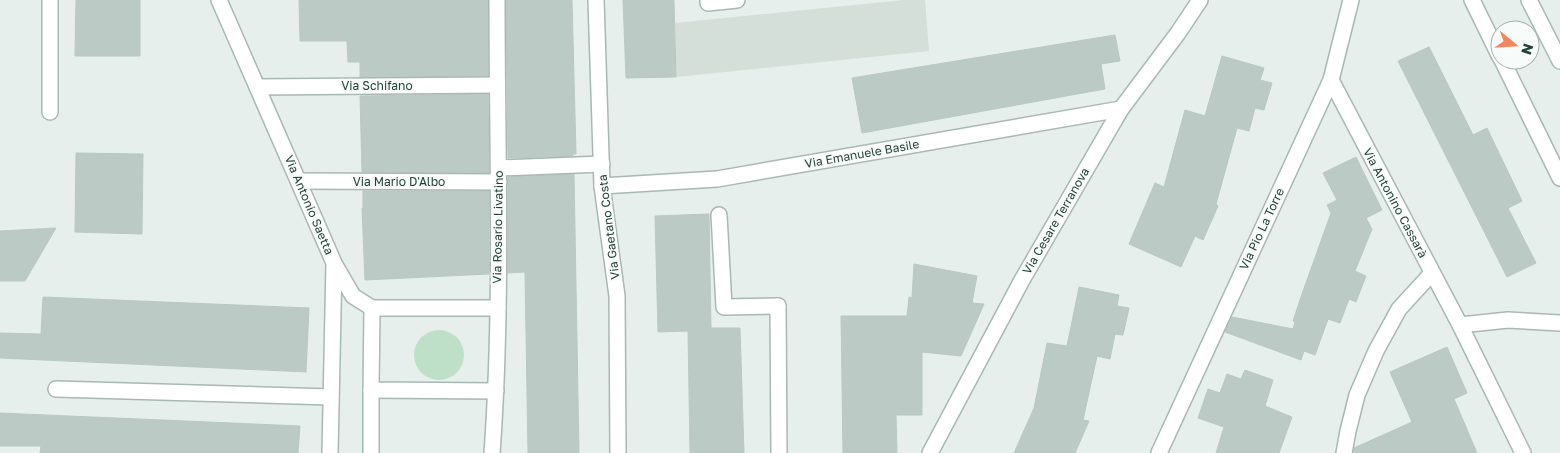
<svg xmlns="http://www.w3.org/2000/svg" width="1560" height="453" font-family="'Golos Text',sans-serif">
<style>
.built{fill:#d4dfda}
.green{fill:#bfe0c8}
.building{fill:#bbcac4;stroke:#b8c9c2}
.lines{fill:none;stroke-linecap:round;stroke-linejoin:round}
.lane-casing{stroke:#a8b8b2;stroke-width:18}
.street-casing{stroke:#a8b8b2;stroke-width:18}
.secondary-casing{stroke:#a4bbb3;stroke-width:18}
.lane{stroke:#fff;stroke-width:15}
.street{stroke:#fff;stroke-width:15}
.secondary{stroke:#fff;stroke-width:15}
.labels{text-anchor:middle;stroke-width:4.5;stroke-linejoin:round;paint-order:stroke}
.street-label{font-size:12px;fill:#24423a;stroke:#f7fbf9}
</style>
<rect width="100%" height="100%" fill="#e6efeb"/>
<path class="built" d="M 904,0 L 925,0 L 929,51 L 676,77 L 675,23 Z"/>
<circle class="green" cx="439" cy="355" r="25"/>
<g class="building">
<path d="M 76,0 L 140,0 L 140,56 L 75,56 Z"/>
<path d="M 299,0 L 488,0 L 488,76 L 360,77 L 360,62 L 348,62 L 347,41 L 300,41 Z"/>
<path d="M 506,0 L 572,0 L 576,154 L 573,154 L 573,156 L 508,158 Z"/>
<path d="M 623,0 L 674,0 L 676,77 L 626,78 Z"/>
<path d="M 1115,35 L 1120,61 L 1101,64 L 1105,89 L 862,133 L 852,78 Z"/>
<path d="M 1429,47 L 1473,135 L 1487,128 L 1522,201 L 1508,208 L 1536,263 L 1507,277 L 1398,61 Z"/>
<path d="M 1222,56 L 1264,68 L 1260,80 L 1272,83 L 1264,110 L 1255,108 L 1249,131 L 1237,128 L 1216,204 L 1218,206 L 1203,240 L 1195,236 L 1181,267 L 1129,244 L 1155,183 L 1164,187 L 1185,110 L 1205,116 Z"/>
<path d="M 488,94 L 489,173 L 362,172 L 360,96 Z"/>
<path d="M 76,153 L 143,154 L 142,234 L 75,232 Z"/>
<path d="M 1356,157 L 1382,210 L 1366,218 L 1372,229 L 1355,271 L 1366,276 L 1356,302 L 1349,299 L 1340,323 L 1328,319 L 1315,355 L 1304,351 L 1301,360 L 1225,332 L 1232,317 L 1293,329 L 1295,322 L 1293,321 L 1302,294 L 1331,213 L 1327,205 L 1337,200 L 1323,173 Z"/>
<path d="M 574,174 L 579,453 L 528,453 L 525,272 L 508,273 L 508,177 Z"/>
<path d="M 363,191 L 489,191 L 489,274 L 365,280 L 362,208 L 363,208 Z"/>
<path d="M 709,214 L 711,328 L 740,328 L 744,453 L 690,453 L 688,331 L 658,332 L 655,216 Z"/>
<path d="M 56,228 L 25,281 L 0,281 L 0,231 Z"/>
<path d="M 914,264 L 977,276 L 972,303 L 984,304 L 961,356 L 922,352 L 922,415 L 896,415 L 897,453 L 843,453 L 841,316 L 907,316 L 909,297 L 912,298 Z"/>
<path d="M 1079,287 L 1119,295 L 1117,306 L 1129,308 L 1123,335 L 1115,334 L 1110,359 L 1097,356 L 1083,420 L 1089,421 L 1075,453 L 1014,453 L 1034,408 L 1047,343 L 1067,346 Z"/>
<path d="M 43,297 L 309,308 L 306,372 L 0,358 L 0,333 L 41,334 Z"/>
<path d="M 1447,347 L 1467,393 L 1454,399 L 1477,453 L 1354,453 L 1354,448 L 1412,422 L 1390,372 Z"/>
<path d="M 1245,370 L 1273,380 L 1265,406 L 1292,417 L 1279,453 L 1216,453 L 1224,427 L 1198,418 L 1208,389 L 1220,393 L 1227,374 L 1241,379 Z"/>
<path d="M 0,413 L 300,426 L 298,453 L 40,453 L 41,446 L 0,446 Z"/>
</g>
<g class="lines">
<defs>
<g id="lane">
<path d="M 1472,0 L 1500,57"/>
<path d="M 1502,60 L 1560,178"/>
<path d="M 50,112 L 50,0"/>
<path d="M 499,168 L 602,164"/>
<path d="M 719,215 L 724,307 L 778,306"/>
<path d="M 56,389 L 331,397"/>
<path d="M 371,453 L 371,390"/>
</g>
<g id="street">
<path d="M 219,0 L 334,263 L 330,453"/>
<path d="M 596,0 L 602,186 L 617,296 L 618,453"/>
<path d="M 708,0 L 708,3 L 737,0"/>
<path d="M 1331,80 L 1460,325 L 1523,453"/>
<path d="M 257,87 L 497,85"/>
<path d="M 299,181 L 499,182"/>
<path d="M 602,186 L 717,179 L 1121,109"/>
<path d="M 335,265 L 353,296 L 372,308 L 371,390 L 496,391"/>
<path d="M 778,306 L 779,453"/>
<path d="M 372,308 L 498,308"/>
<path d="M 1460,325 L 1508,320 L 1560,323"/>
<path d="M 492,453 C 503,302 497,151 497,0"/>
<path d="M 930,453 L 1022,280 L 1121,109 L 1178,33 L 1200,0"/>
<path d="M 1159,453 L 1331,80 L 1351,0"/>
<path d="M 1344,453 L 1348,431 L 1357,395 L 1376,351 L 1399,309 L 1432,273"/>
</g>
<path id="secondary" d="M 1529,0 L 1560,61"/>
</defs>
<use href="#lane" class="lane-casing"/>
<use href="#street" class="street-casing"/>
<use href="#secondary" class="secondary-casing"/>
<use href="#lane" class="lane"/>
<use href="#street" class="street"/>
<use href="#secondary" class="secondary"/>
</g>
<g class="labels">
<g class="street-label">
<text x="377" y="90">Via Schifano</text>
<text transform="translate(862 154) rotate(-10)" y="4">Via Emanuele Basile</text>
<text x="399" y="186">Via Mario D'Albo</text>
<text transform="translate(1395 203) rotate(62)" y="4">Via Antonino Cassarà</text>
<text transform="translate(309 205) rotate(67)" y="4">Via Antonio Saetta</text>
<text transform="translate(1056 221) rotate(-60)" y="4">Via Cesare Terranova</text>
<text transform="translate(498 227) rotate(-89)" y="4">Via Rosario Livatino</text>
<text transform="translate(609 227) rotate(-97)" y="4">Via Gaetano Costa</text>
<text transform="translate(1262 229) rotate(-65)" y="4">Via Pio La Torre</text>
</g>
</g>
<g transform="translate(1515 45) rotate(108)"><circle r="24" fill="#f7fbf9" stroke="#a3b1ad"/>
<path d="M0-4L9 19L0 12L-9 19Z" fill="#f4845f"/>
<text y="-8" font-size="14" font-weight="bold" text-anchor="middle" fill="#24423a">N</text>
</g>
</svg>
